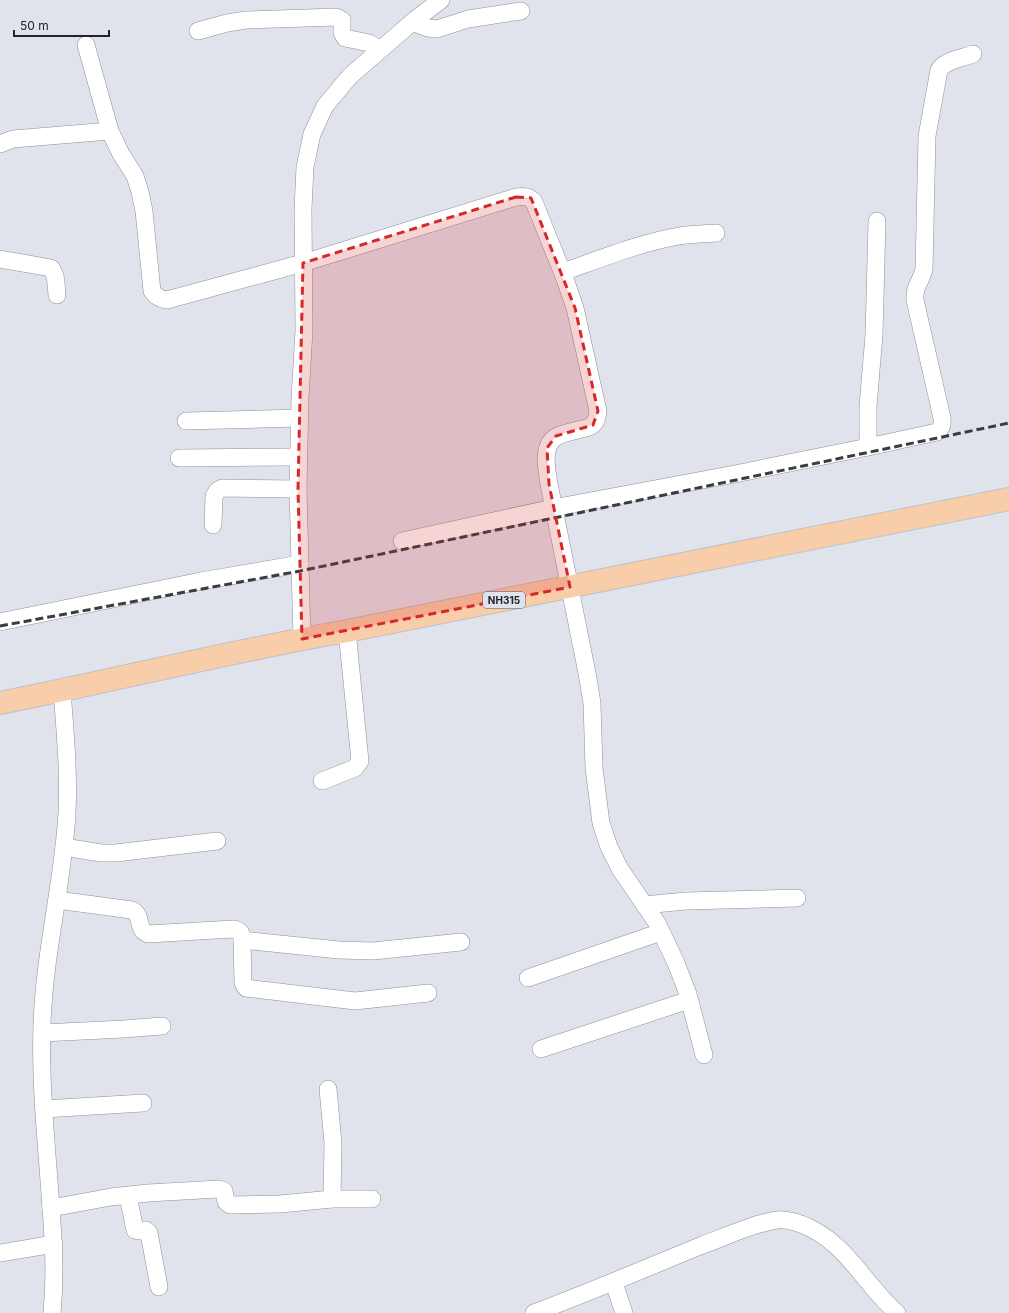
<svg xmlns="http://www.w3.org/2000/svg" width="1009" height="1313" font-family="Inter,sans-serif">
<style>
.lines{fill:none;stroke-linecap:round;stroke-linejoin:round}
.minor-casing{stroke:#8d9097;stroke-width:18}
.highway-casing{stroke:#c1c1c2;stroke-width:24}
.minor{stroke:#fff;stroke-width:17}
.highway{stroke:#f8ceaa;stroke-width:22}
.rail{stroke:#3b3c40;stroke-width:3;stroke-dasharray:8 4;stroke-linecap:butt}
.marked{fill:#d62828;fill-opacity:0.2;stroke:#d62828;stroke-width:3;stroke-dasharray:8 5;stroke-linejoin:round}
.labels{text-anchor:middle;stroke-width:3;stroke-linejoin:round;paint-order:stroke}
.shield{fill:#e0e3eb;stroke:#5b5d61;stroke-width:1}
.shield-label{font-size:10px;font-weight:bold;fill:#222326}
</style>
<rect width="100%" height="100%" fill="#e0e3eb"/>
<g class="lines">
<defs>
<g id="minor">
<path d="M 412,22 L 428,28 L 437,29 L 468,19 L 521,11"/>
<path d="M 198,31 L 227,23 L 246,20 L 336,17 L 342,20 L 342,33 L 345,38 L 369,43 L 380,50"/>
<path d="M 86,45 L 110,131"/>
<path d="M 0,144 L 13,139 L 110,131 L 121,154 L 135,176 L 140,192 L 144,211 L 152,291 C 156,297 160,299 167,300 L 303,263 L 516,197 C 524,196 529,196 534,202 L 565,279 L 575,308 L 598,411 C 597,419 596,424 589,427 C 580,430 564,432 556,437 C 541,446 547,470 549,484 L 587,673 L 592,703 L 594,768 L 601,823 L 609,847 L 620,869 L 657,923 L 676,963 L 688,994 L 704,1055"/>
<path d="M 0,259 L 51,268 C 57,275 56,287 57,295"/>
<path d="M 563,272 C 600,259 639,243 679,236 C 691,234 703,234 716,233"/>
<path d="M 186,421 L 299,418"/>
<path d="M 868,447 L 868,406 L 874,335 L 877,221"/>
<path d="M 179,458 L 298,457"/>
<path d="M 213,525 L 214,496 L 218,490 L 222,488 L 298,489"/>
<path d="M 402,541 L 553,508 L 735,474 L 868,447 L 937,432 C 942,428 943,424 942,418 L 915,300 C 914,285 921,283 924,269 L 927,136 L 939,70 C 945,60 963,58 973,54"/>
<path d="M 0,622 L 201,581 L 300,564"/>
<path d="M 302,639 L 298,489 L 300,398 L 304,331 L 303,209 L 305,167 L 312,134 L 325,106 L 350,76 L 416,19 L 441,0"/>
<path d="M 322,781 L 355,768 L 360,761 L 347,631"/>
<path d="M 64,847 L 101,853 L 116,853 L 217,841"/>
<path d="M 57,900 L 132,910 C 141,914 138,924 143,931 L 148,934 L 233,929 C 240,930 242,933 242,940 L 339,950 L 373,951 L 461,942"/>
<path d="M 644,905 L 686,901 L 797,898"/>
<path d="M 242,940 L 243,983 L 246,988 L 355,1001 L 428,993"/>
<path d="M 528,978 L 661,932"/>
<path d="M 42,1033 L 124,1029 L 162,1026"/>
<path d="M 541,1049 L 689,1000"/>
<path d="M 328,1089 L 333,1143 L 332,1199"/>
<path d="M 44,1109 L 143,1103"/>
<path d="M 128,1196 L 135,1230 L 139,1231 L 146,1230 L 149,1233 L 159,1287"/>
<path d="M 51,1208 L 111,1197 L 148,1193 L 219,1189 L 224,1191 L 226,1202 L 230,1205 L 280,1204 L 332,1199 L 372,1199"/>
<path d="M 0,1253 L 54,1244"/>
<path d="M 614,1283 L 624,1313"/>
<path d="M 52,1313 C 56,1272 53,1235 50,1194 C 46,1138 40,1081 42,1025 C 44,954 63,884 67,813 C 69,772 65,731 62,691"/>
<path d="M 534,1313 C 590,1292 644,1269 700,1246 C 719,1239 737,1231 756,1225 C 763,1223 770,1221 777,1220 C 788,1219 802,1224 812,1229 C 849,1248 867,1287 897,1313"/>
</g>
<path id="highway" d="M 0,703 C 116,680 231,651 347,631 L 1009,499"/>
</defs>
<use href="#minor" class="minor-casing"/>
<use href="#highway" class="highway-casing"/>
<use href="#minor" class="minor"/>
<use href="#highway" class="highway"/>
<path class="rail" d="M 0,626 L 300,571 L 1009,423"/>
</g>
<path class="marked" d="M 516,197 L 531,198 L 575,308 L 598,411 L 593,425 L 556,436 L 547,448 L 549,484 L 570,587 L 302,639 L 298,489 L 303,263 Z"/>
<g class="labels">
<rect class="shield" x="483" y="592" width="42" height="16" rx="3"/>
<g class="shield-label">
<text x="504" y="604">NH315</text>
</g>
</g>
<path d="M14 30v6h95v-6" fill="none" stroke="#222326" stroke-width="2"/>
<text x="20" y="30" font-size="12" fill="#222326" stroke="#e0e3eb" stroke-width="3" paint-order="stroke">50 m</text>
</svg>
